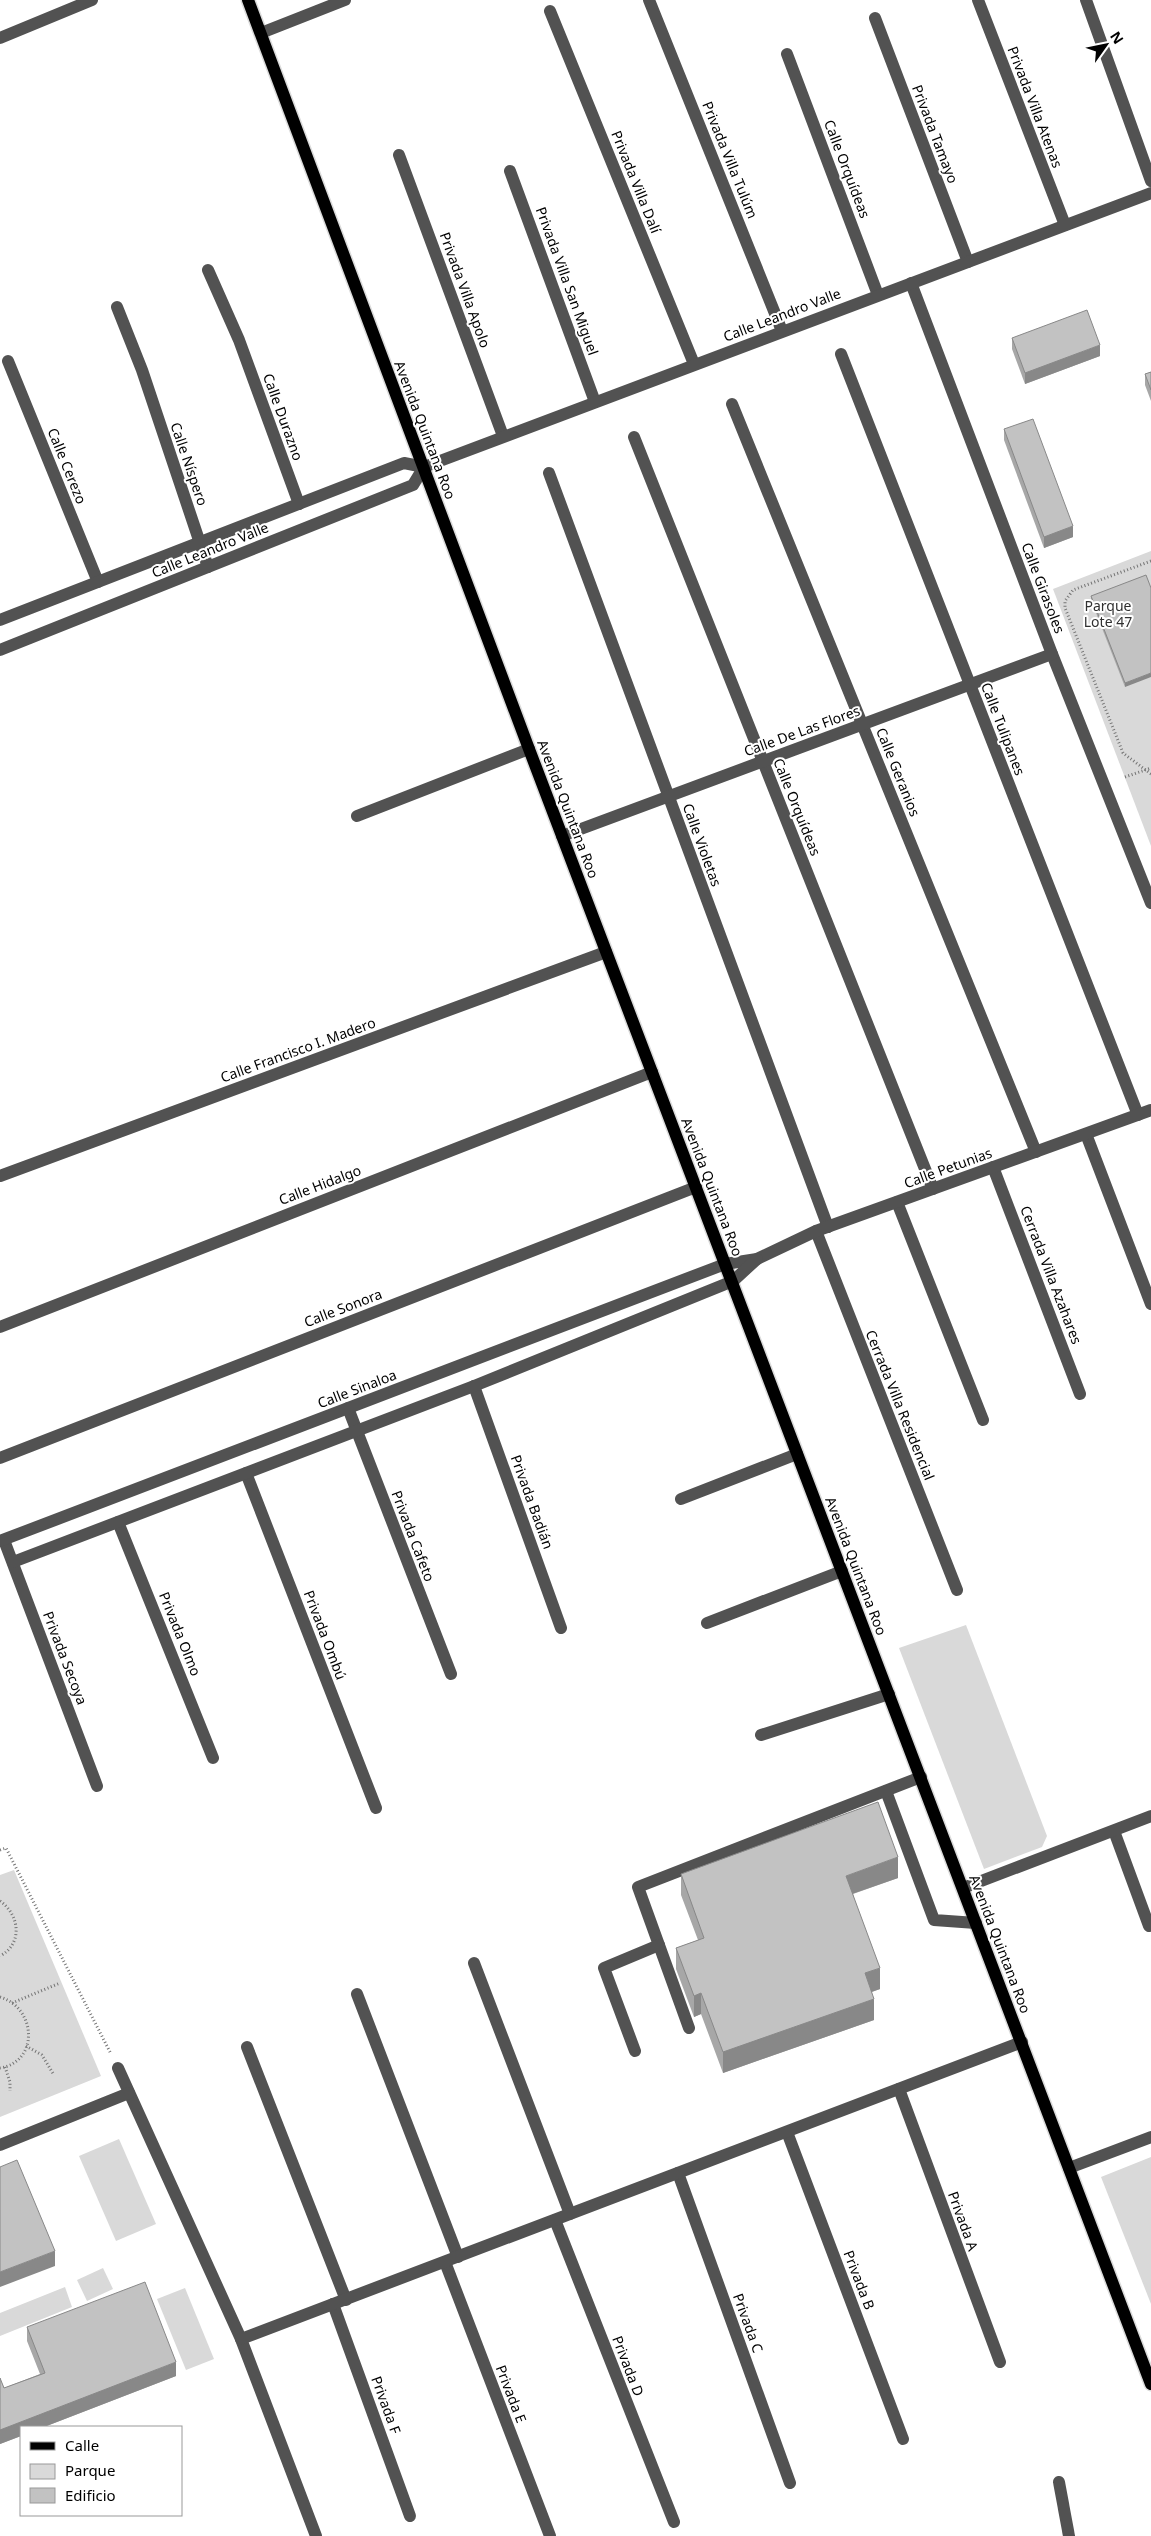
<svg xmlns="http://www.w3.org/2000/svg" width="1151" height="2536" font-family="'Noto Sans',sans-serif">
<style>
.green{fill:#d9d9d9}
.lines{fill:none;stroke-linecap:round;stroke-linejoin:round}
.major-casing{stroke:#dbdbdb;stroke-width:15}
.path{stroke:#747474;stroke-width:3;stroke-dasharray:1 2.5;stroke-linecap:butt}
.minor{stroke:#525252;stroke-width:12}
.major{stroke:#000;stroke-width:12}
.wall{fill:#a7a7a7}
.shaded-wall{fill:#888}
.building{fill:#c2c2c2;stroke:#888}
.labels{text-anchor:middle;stroke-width:4;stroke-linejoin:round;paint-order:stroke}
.street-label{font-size:14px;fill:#000;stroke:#fff}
.park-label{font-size:14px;fill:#303030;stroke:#fff}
</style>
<rect width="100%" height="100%" fill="#fff"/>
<g class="green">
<path d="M 1151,551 L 1151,846 L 1053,589 Z"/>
<path d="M 966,1625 L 1047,1836 L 1042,1847 L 984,1869 L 899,1648 Z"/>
<path d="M 14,1870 L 101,2076 L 0,2117 L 0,1875 Z"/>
<path d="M 119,2139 L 156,2224 L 116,2241 L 79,2156 Z"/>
<path d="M 1151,2157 L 1151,2304 L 1101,2177 Z"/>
<path d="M 103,2268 L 113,2289 L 87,2301 L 77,2280 Z"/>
<path d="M 65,2287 L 72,2307 L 0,2336 L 0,2313 Z"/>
<path d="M 185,2288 L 214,2359 L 186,2370 L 157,2299 Z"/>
</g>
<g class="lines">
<defs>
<path id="major" d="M 248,0 L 529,749 L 1151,2384"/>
</defs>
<use href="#major" class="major-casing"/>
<g class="path">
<path d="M 1151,561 L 1073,590 L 1065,601 L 1065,608 L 1123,753 L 1151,774"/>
<path d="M 1125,777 L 1151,768"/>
<path d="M 0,1850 L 6,1848 L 111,2054"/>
<path d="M 0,1901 C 20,1915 23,1944 0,1956"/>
<path d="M 0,1997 C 37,2008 39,2062 0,2068"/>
<path d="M 12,2003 L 60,1983"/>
<path d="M 26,2046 L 42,2055 L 54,2075"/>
<path d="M 5,2067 L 10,2082 L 10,2091"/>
</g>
<g class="minor">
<path d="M 649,0 L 782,331"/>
<path d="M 978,0 L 1065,225"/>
<path d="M 1086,0 L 1151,181"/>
<path d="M 550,11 L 694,364"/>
<path d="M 875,18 L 968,262"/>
<path d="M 261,33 L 345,0"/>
<path d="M 0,38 L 92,0"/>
<path d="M 787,54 L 878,295"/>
<path d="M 399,155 L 503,436"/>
<path d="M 510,171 L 595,402"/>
<path d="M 208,270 L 239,340 L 299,504"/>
<path d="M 911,283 L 1052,654 L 1151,903"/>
<path d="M 117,307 L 142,370 L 208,567"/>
<path d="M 841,354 L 1138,1115"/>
<path d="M 8,361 L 98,582"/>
<path d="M 732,404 L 1036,1152"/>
<path d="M 634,437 L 933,1189"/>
<path d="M 549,473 L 828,1227"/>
<path d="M 0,620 L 404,463 L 424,467 L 1151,193"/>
<path d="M 0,650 L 413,485 L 424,467"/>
<path d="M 357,816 L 529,749"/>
<path d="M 562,836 L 1052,654"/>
<path d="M 1086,1134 L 1151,1304"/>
<path d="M 993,1167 L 1080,1394"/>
<path d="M 0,1176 L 606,952"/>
<path d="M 897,1202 L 983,1420"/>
<path d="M 816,1231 L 957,1590"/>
<path d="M 0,1327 L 652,1072"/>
<path d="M 474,1386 L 561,1628"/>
<path d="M 348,1408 L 451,1674"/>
<path d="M 0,1458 L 696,1187"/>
<path d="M 246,1473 L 376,1808"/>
<path d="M 681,1499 L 797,1454"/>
<path d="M 118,1522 L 213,1758"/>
<path d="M 4,1540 L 97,1786"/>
<path d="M 0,1541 L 725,1264 L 757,1259 L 816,1231 L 1151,1110"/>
<path d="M 13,1562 L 474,1386 L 733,1281 L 757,1259"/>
<path d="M 707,1623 L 842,1571"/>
<path d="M 761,1735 L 889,1694"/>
<path d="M 886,1791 L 934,1920 L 976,1923"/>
<path d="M 1114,1831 L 1149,1926"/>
<path d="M 963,1888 L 1151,1816"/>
<path d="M 474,1963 L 570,2214"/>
<path d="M 357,1994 L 458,2257"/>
<path d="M 689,2028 L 638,1887 L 921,1777"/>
<path d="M 247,2047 L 346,2300"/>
<path d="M 635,2051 L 604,1968 L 659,1945"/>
<path d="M 118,2068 L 241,2339 L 316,2536"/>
<path d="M 899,2089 L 1000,2362"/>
<path d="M 787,2132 L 903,2439"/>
<path d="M 0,2145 L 129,2093"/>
<path d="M 1069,2168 L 1151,2137"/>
<path d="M 678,2173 L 790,2483"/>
<path d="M 555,2220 L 674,2522"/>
<path d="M 445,2262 L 550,2536"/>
<path d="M 333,2304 L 410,2516"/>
<path d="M 241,2339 L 1022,2042"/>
<path d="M 1059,2482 L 1069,2536"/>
</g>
<use href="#major" class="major"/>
</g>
<g class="wall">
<path d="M 1012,338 L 1100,356 L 1025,384 L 1012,349 Z"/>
<path d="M 1151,372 L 1151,401 L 1145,385 L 1145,374 Z"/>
<path d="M 1004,429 L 1073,537 L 1044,548 L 1004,440 Z"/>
<path d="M 1151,588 L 1125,687 L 1091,600 L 1091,596 Z"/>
<path d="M 681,1874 L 898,1878 L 853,1894 L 880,1989 L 872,1992 L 874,2020 L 723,2073 L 701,2014 L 694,2017 L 676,1969 L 676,1948 L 698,1940 L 681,1895 Z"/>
<path d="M 27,2327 L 176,2376 L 44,2427 L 21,2427 L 21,2436 L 0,2444 L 0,2378 L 4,2388 L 40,2374 L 27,2341 Z"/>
</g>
<g class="shaded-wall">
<path d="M 1100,345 L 1100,356 L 1025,384 L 1025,373 Z"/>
<path d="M 1073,526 L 1073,537 L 1044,548 L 1044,537 Z"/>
<path d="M 1151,673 L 1151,677 L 1125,687 L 1125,683 Z"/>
<path d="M 898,1857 L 898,1878 L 846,1896 L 846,1876 Z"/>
<path d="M 880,1968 L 880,1989 L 865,1994 L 865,1973 Z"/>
<path d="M 701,1993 L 701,2014 L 694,2017 L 694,1996 Z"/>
<path d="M 874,1999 L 874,2020 L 723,2073 L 723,2052 Z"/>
<path d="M 55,2251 L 55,2266 L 0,2287 L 0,2272 Z"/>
<path d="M 176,2362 L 176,2376 L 44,2427 L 21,2427 L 21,2436 L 0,2444 L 0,2430 Z"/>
</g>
<g class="building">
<path d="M 1087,310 L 1100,345 L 1025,373 L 1012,338 Z"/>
<path d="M 1151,372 L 1151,390 L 1145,374 Z"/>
<path d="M 1033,419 L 1073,526 L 1044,537 L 1004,429 Z"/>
<path d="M 1146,575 L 1151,588 L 1151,673 L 1125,683 L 1091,596 Z"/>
<path d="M 878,1802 L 898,1857 L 846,1876 L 880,1968 L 865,1973 L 874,1999 L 723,2052 L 701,1993 L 694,1996 L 676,1948 L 704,1938 L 681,1874 Z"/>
<path d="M 17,2160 L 55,2251 L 0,2272 L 0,2167 Z"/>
<path d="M 145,2282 L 176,2362 L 0,2430 L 0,2378 L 4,2388 L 45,2373 L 27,2327 Z"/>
</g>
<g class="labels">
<g class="street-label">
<text transform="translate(1035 107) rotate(69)" y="5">Privada Villa Atenas</text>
<text transform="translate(935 134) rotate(69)" y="5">Privada Tamayo</text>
<text transform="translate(730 160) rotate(68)" y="5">Privada Villa Tulúm</text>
<text transform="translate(847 169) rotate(69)" y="5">Calle Orquídeas</text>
<text transform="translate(636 182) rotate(68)" y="5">Privada Villa Dalí</text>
<text transform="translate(567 281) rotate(70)" y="5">Privada Villa San Miguel</text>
<text transform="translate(465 290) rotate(70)" y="5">Privada Villa Apolo</text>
<text transform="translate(782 315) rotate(-21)" y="5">Calle Leandro Valle</text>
<text transform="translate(283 417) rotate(70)" y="5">Calle Durazno</text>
<text transform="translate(425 430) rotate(69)" y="5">Avenida Quintana Roo</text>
<text transform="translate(189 464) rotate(71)" y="5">Calle Níspero</text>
<text transform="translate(67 466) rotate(68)" y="5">Calle Cerezo</text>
<text transform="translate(210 550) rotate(-22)" y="5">Calle Leandro Valle</text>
<text transform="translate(1043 588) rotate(69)" y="5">Calle Girasoles</text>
<text transform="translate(1003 729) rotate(69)" y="5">Calle Tulipanes</text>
<text transform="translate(802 731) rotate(-20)" y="5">Calle De Las Flores</text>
<text transform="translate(898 772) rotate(68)" y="5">Calle Geranios</text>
<text transform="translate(797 807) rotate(68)" y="5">Calle Orquídeas</text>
<text transform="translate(568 809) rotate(69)" y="5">Avenida Quintana Roo</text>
<text transform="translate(702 845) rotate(70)" y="5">Calle Violetas</text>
<text transform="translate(298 1050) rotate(-20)" y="5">Calle Francisco I. Madero</text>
<text transform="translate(948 1168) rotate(-20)" y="5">Calle Petunias</text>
<text transform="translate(320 1185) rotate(-21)" y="5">Calle Hidalgo</text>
<text transform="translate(712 1187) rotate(69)" y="5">Avenida Quintana Roo</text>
<text transform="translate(1051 1275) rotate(69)" y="5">Cerrada Villa Azahares</text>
<text transform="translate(343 1308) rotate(-21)" y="5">Calle Sonora</text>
<text transform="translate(357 1389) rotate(-21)" y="5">Calle Sinaloa</text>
<text transform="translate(900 1405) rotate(68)" y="5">Cerrada Villa Residencial</text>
<text transform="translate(532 1502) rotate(70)" y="5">Privada Badián</text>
<text transform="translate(413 1536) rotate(69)" y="5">Privada Cafeto</text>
<text transform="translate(856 1566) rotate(69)" y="5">Avenida Quintana Roo</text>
<text transform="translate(180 1634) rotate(68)" y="5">Privada Olmo</text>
<text transform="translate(325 1635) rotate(69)" y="5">Privada Ombú</text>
<text transform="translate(65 1658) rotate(69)" y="5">Privada Secoya</text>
<text transform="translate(1000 1944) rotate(69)" y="5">Avenida Quintana Roo</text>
<text transform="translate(963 2221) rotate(70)" y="5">Privada A</text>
<text transform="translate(859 2280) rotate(69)" y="5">Privada B</text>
<text transform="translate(748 2323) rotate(70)" y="5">Privada C</text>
<text transform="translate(628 2366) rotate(69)" y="5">Privada D</text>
<text transform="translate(511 2394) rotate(69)" y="5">Privada E</text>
<text transform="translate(386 2405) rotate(70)" y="5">Privada F</text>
</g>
<g class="park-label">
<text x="1108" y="611">Parque<tspan x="1108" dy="16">Lote 47</tspan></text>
</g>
</g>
<rect x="20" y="2426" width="162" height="90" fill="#ffffff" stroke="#999999"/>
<rect x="30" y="2442" width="25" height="8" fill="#000000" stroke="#999999"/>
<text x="65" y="2451" font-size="15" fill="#000000">Calle</text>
<rect x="30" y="2464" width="25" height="15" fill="#d9d9d9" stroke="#999999"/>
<text x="65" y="2476" font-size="15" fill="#000000">Parque</text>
<rect x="30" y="2488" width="25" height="15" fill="#c2c2c2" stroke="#999999"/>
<text x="65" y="2501" font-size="15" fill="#000000">Edificio</text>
<g transform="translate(1106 45) rotate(57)" stroke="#ffffff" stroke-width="4" paint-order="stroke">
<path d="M0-4L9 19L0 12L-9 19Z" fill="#000000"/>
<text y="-8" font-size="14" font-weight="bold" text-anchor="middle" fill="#000000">N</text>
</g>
</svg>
